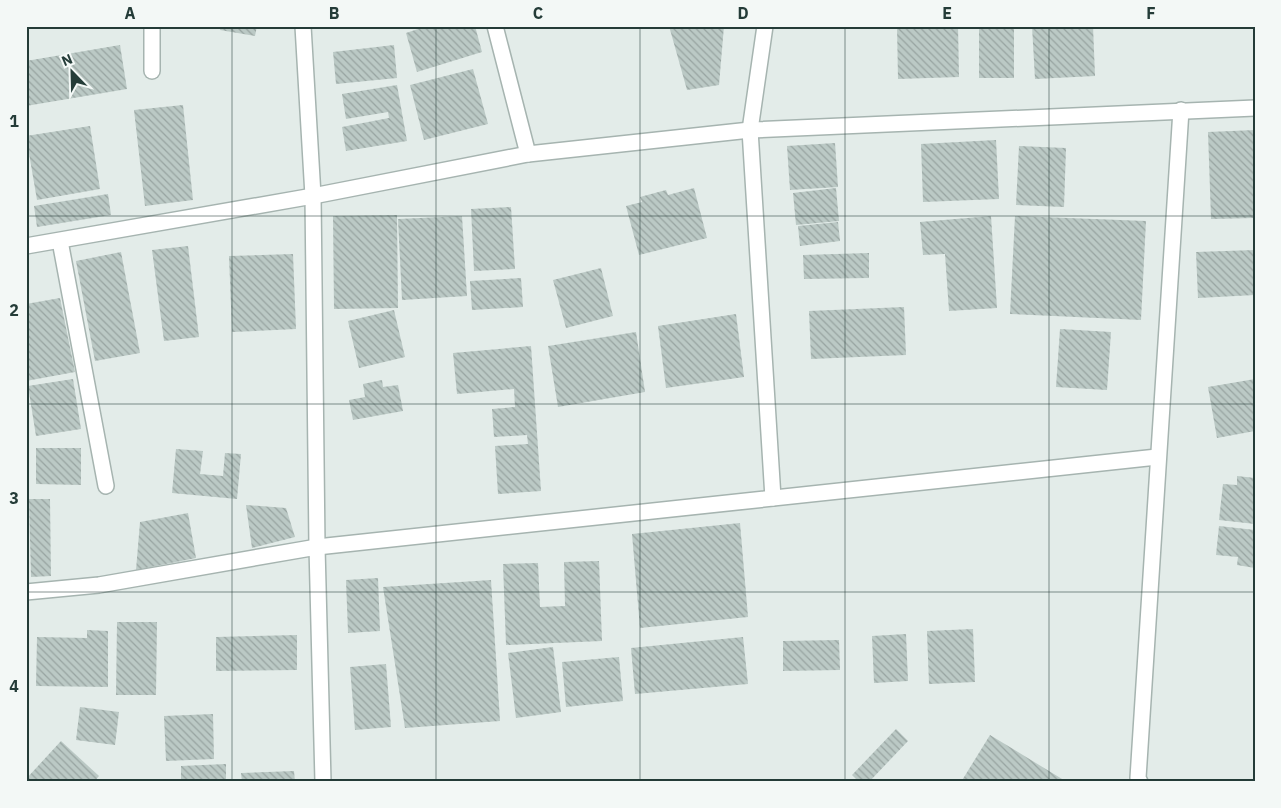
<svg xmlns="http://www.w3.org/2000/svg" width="1281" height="808" font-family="'IBM Plex Sans',sans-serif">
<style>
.building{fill:url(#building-back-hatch)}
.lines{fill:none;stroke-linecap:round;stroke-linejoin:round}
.street-casing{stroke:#a6b4b0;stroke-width:18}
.street{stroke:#fff;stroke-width:15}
.grid{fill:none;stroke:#243c38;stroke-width:1;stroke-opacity:0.55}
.neatline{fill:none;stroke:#243c38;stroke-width:2}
.grid-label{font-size:16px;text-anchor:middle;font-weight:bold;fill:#243c38}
</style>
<defs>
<pattern id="building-back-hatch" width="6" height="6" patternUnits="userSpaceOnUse" patternTransform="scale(1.25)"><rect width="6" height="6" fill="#bbc9c5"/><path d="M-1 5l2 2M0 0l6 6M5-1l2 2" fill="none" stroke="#98a4a1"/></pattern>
</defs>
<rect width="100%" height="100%" fill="#e3ece9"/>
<g class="building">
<path d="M 221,26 L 257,26 L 255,36 L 220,30 Z"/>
<path d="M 427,26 L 475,26 L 482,52 L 417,72 L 406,33 Z"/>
<path d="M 669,26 L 724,26 L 719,85 L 687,90 Z"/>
<path d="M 897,26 L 958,26 L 959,77 L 898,79 Z"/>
<rect x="979" y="26" width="35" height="52"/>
<path d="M 1032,26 L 1093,26 L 1095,76 L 1035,79 Z"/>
<path d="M 120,45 L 127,89 L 26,106 L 26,61 Z"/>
<path d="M 394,45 L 397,78 L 336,84 L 333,52 Z"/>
<path d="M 473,69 L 488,124 L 424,140 L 410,85 Z"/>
<path d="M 397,85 L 407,141 L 346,151 L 342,127 L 389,118 L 388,112 L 346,119 L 342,94 Z"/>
<path d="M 183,105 L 193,200 L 145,206 L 134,110 Z"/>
<path d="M 90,126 L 100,189 L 37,200 L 26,136 Z"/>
<path d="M 1255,130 L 1255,218 L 1211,219 L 1208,132 Z"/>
<path d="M 996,140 L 999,199 L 923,202 L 921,144 Z"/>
<path d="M 835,143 L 838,187 L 790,190 L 787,146 Z"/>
<path d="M 1019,146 L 1066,148 L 1064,207 L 1016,205 Z"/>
<path d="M 694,188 L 707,238 L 639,255 L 626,206 L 642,202 L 640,197 L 666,190 L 668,195 Z"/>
<path d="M 836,188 L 839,221 L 796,225 L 793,193 Z"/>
<path d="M 108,194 L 111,215 L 37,227 L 34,206 Z"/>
<path d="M 511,207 L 515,269 L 474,271 L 471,209 Z"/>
<path d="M 397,215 L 398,308 L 334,309 L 333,216 Z"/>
<path d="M 462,216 L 467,296 L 402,300 L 398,219 Z"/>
<path d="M 991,216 L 997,308 L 949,311 L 945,254 L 923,255 L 920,222 Z"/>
<path d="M 1015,216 L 1146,221 L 1141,320 L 1010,314 Z"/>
<path d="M 838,222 L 840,241 L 800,246 L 798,226 Z"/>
<path d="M 188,246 L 199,337 L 164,341 L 152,250 Z"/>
<path d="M 1255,250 L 1255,295 L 1198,298 L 1196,252 Z"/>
<path d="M 121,252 L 140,353 L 95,361 L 76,261 Z"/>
<path d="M 869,253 L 869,278 L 804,279 L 803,255 Z"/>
<path d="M 293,254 L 296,329 L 232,332 L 229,256 Z"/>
<path d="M 601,268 L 613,316 L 566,328 L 553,280 Z"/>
<path d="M 521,278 L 523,307 L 472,310 L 470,281 Z"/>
<path d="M 60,298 L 75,372 L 26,381 L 26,304 Z"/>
<path d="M 904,307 L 906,355 L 811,359 L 809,311 Z"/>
<path d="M 394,310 L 405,357 L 359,368 L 348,321 Z"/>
<path d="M 736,314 L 744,377 L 666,388 L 658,326 Z"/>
<path d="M 1060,329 L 1111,332 L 1107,390 L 1056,387 Z"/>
<path d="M 636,332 L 645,392 L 558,407 L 548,346 Z"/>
<path d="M 531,346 L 541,491 L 498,494 L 495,446 L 528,444 L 527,435 L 494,437 L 492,409 L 515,407 L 514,389 L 457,394 L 453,353 Z"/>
<path d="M 73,379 L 81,429 L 36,436 L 28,386 Z"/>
<path d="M 1255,379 L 1255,431 L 1217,438 L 1208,387 Z"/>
<path d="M 382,380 L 383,387 L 398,385 L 403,411 L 353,420 L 349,400 L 365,397 L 363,384 Z"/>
<path d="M 36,448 L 81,448 L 81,485 L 36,484 Z"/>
<path d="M 176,449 L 203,451 L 200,474 L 223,476 L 225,453 L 241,454 L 237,499 L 172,493 Z"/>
<path d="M 1237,476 L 1255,478 L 1255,524 L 1219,520 L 1223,484 L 1237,485 Z"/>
<path d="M 29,499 L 50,499 L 51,576 L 31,577 Z"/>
<path d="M 246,505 L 286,508 L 295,537 L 252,548 Z"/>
<path d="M 188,513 L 196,558 L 136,570 L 140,522 Z"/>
<path d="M 740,523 L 748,617 L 640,628 L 632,534 Z"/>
<path d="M 1219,526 L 1255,530 L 1255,568 L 1237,565 L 1238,557 L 1216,555 Z"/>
<path d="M 599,561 L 602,641 L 506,645 L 503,564 L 538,563 L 540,607 L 565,606 L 564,562 Z"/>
<path d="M 378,578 L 380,631 L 348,633 L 346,580 Z"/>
<path d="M 491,580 L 500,721 L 405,728 L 383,587 Z"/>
<path d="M 117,622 L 157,622 L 156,695 L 116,695 Z"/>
<path d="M 973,629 L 975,682 L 929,684 L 927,631 Z"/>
<path d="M 87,630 L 108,631 L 108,687 L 36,686 L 37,637 L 87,638 Z"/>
<path d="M 906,634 L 908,681 L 874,683 L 872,636 Z"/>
<path d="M 297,635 L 297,670 L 216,671 L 216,637 Z"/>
<path d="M 743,637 L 748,684 L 635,694 L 631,648 Z"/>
<path d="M 839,640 L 840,670 L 783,671 L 783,641 Z"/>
<path d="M 553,647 L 561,712 L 516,718 L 508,653 Z"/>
<path d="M 619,657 L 623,701 L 566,707 L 562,662 Z"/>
<path d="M 386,664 L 391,727 L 355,730 L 350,667 Z"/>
<path d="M 80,707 L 119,712 L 115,745 L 76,740 Z"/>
<path d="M 213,714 L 214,759 L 166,761 L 164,716 Z"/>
<path d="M 896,729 L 908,741 L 869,782 L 859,782 L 852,775 Z"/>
<path d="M 990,735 L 1067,782 L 961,782 Z"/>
<path d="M 61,741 L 99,776 L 94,782 L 26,782 L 26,779 Z"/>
<path d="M 226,764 L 226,782 L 181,782 L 181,766 Z"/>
<path d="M 294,771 L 295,782 L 242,782 L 241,773 Z"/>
</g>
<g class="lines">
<defs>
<g id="street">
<path d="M 152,26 L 152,71"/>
<path d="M 303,26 L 313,196 L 317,547 L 323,782"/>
<path d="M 495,26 L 528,154"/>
<path d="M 765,26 L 750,130 L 773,498"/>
<path d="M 60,241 L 106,486"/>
<path d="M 26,246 L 313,196 L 528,154 L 750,130 L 1255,108"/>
<path d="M 26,592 L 99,585 L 317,547 L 1157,457"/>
<path d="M 1140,782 L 1138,778 L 1181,110"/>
</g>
</defs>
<use href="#street" class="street-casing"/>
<use href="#street" class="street"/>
</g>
<path class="grid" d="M 232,26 L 232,782M 436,26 L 436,782M 640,26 L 640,782M 845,26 L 845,782M 1049,26 L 1049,782M 26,216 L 1255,216M 26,404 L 1255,404M 26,592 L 1255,592"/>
<rect width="1281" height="808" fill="none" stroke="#f3f8f6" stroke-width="55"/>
<g transform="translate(72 72) rotate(337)" stroke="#f3f8f6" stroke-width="4" paint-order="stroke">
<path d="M0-4L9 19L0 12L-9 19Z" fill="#243c38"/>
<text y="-8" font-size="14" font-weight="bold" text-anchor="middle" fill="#243c38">N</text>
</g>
<rect x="28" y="28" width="1226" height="752" class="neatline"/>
<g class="grid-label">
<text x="130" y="19">A</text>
<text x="334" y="19">B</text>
<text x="538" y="19">C</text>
<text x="743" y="19">D</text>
<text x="947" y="19">E</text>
<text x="1151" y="19">F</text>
<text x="14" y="127">1</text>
<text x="14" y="316">2</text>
<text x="14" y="504">3</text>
<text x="14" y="692">4</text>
</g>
</svg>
